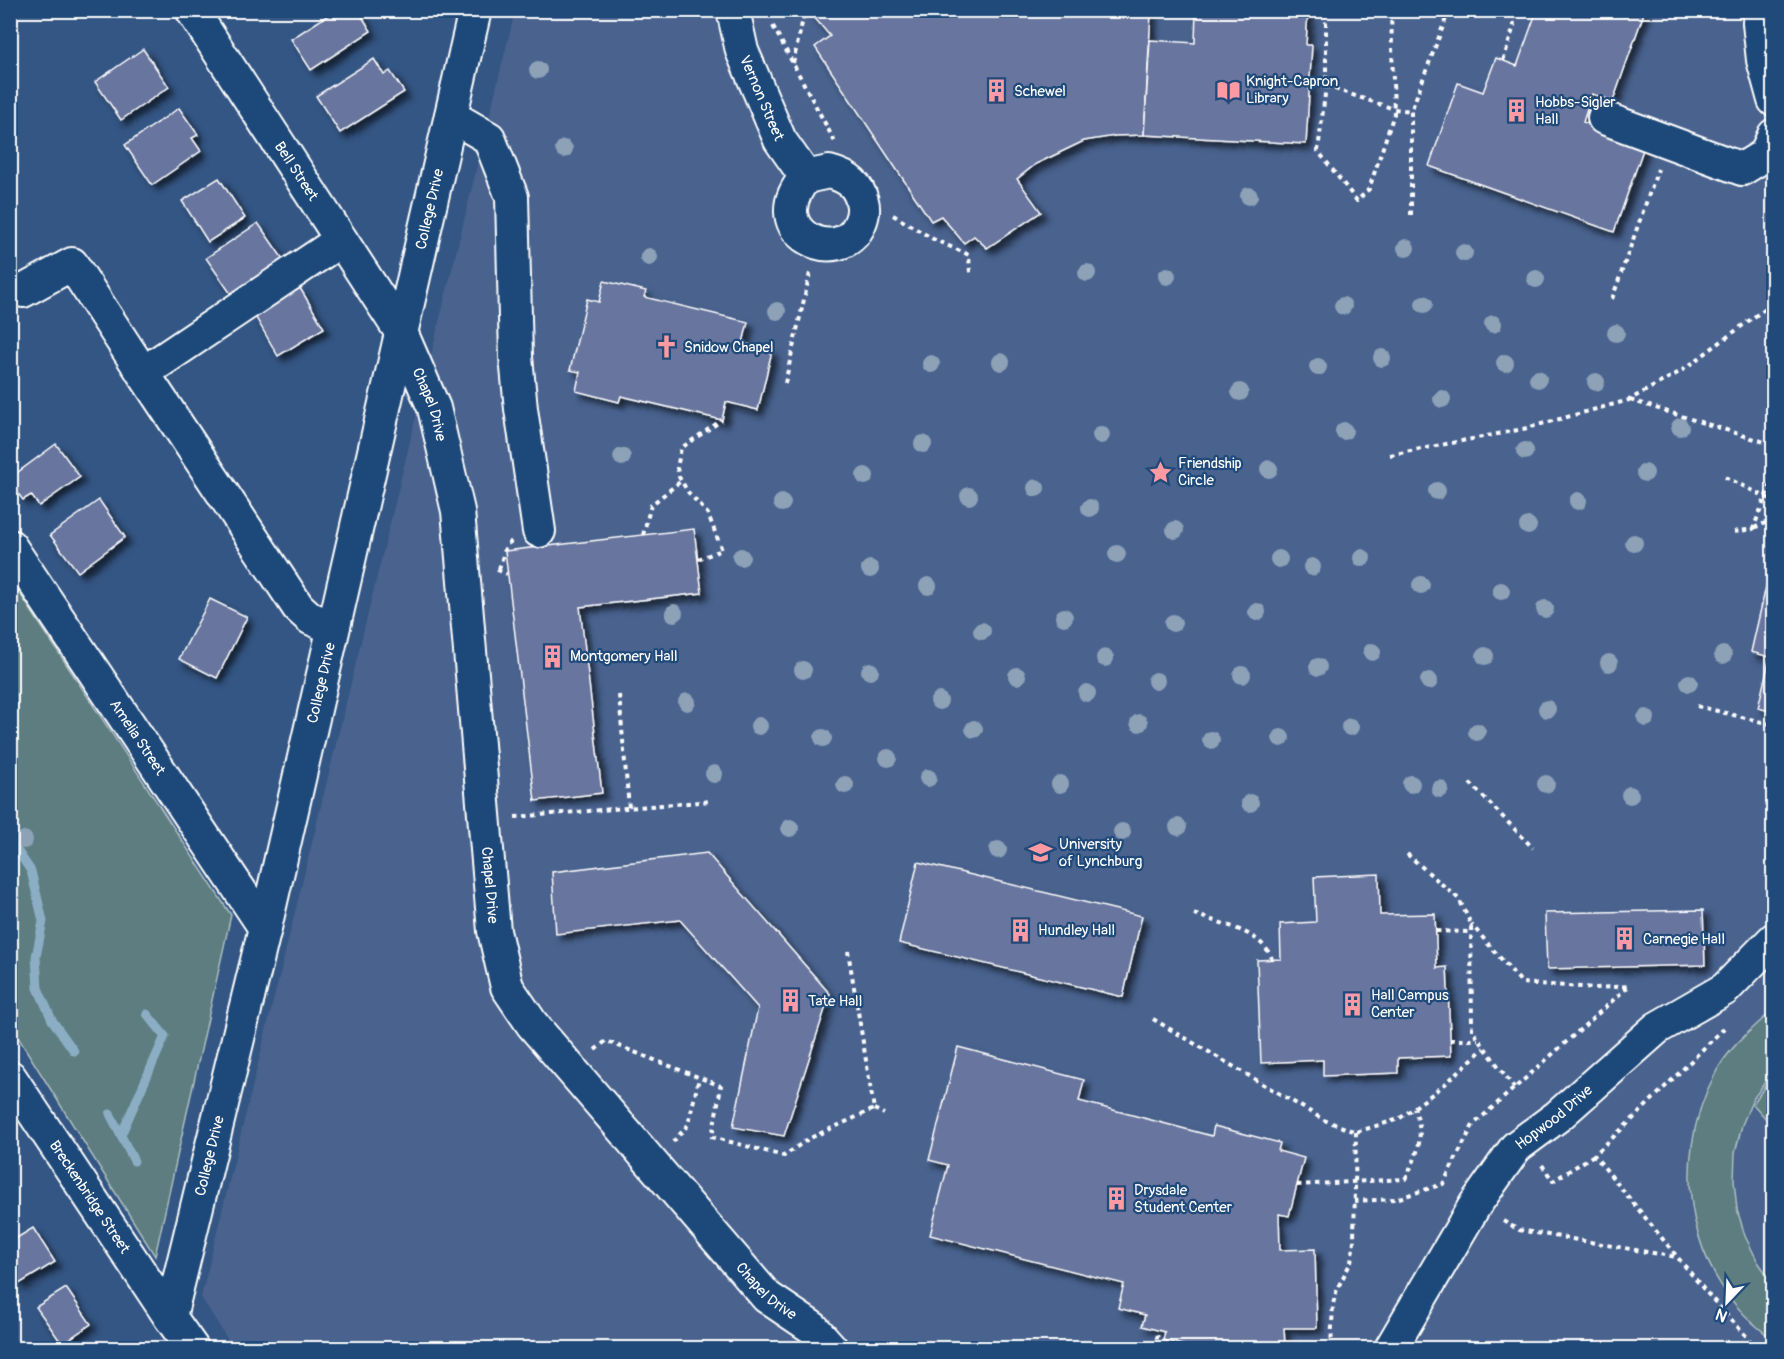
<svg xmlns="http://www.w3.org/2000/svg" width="1784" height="1359" font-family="Pangolin,sans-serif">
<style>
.built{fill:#48628e}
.green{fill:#5d7d81;stroke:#aebec0;stroke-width:1.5}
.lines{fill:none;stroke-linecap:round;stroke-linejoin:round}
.stream{stroke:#8caec4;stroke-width:9}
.building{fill:#68749e;stroke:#fff;stroke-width:1.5;filter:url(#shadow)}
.minor-casing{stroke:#fff;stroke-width:36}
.path{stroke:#fff;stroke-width:4;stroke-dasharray:4.5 4.5;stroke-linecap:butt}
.minor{stroke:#1f4a7a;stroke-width:32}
.tree{fill:#8da1b7}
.labels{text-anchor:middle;stroke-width:4.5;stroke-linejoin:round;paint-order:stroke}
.poi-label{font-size:15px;fill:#fff;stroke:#1f4a7a;text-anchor:start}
.street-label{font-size:15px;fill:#fff;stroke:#1f4a7a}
</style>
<defs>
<filter id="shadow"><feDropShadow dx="5.5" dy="5.5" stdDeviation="3" flood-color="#0009"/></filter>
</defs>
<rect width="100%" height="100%" fill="#345684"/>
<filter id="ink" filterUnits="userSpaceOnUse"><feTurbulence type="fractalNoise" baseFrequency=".0167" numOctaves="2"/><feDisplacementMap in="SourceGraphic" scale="12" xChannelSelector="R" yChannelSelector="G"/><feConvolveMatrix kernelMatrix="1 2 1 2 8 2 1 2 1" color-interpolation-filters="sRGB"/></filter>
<g filter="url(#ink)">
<path class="built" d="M 515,11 L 1773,11 L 1773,1348 L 233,1348 L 201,1297 Z"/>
<g class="green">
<path d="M 11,580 L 231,915 L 155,1256 L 11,1026 Z"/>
<path d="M 1773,1010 L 1773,1071 L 1753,1099 L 1742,1125 L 1735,1153 L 1734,1181 L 1737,1209 L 1745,1236 L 1758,1262 L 1773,1283 L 1773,1339 C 1687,1280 1668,1163 1715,1074 C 1729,1047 1752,1029 1773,1010 Z"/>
<path d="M 1773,1074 L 1773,1127 L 1753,1104 Z"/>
</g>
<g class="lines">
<g class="stream">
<path d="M 10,840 L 31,871 L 43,921 L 36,957 L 38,988 L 52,1020 L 74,1051"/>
<path d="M 110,1114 L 134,1161"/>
<path d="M 121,1135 L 165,1036 L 147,1014"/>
</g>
</g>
<g class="building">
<path d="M 336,10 L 358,10 L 371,31 L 311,70 L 291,39 Z"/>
<path d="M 808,10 L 1150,10 L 1151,13 L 1144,135 L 1115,136 L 1084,141 L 1036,164 L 1017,179 L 1041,212 L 987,248 L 974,236 L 964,243 L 941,216 L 931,221 L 815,47 L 830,36 Z"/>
<path d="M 1196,10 L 1308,10 L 1306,45 L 1312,45 L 1306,144 L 1144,135 L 1150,40 L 1195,43 Z"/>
<path d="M 1537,10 L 1645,10 L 1613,101 L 1592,94 L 1583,122 L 1645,144 L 1614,232 L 1429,166 L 1458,83 L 1483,92 L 1496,58 L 1517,66 Z"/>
<path d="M 143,49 L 169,87 L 121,120 L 95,82 Z"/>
<path d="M 374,59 L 384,75 L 390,71 L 404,92 L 340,133 L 316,96 Z"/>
<path d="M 179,108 L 198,135 L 192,138 L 201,151 L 152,185 L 125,145 Z"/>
<path d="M 219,178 L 245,218 L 208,242 L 182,201 Z"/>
<path d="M 258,223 L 283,259 L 231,294 L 206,258 Z"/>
<path d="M 604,281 L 646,291 L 644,297 L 748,322 L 743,343 L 772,351 L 758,410 L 726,402 L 722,420 L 621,396 L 619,402 L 576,391 L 580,372 L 570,370 L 587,299 L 599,302 Z"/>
<path d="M 300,288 L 324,328 L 278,356 L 255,316 Z"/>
<path d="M 56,444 L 80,477 L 39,506 L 31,495 L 23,500 L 10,483 L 10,478 Z"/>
<path d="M 99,500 L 125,537 L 78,572 L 50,535 Z"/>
<path d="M 694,529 L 702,593 L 580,607 L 602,793 L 535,801 L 505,551 Z"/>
<path d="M 1767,582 L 1774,583 L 1774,712 L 1758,708 L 1770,657 L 1751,652 Z"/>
<path d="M 210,599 L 247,617 L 217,678 L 179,659 Z"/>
<path d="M 707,853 L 830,994 L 784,1136 L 733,1127 L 758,1008 L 680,920 L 556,934 L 552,872 Z"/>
<path d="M 918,862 L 1142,916 L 1123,997 L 899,943 Z"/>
<path d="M 1379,874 L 1380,915 L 1435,914 L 1437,968 L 1447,967 L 1451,1056 L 1398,1058 L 1398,1073 L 1323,1076 L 1323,1060 L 1261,1063 L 1257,960 L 1281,959 L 1280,924 L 1316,922 L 1314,877 Z"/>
<path d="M 1703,910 L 1705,965 L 1547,969 L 1545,913 Z"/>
<path d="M 958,1047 L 1084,1080 L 1079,1101 L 1212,1136 L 1214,1126 L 1280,1143 L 1278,1151 L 1304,1158 L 1289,1216 L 1279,1214 L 1280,1250 L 1315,1249 L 1317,1328 L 1284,1328 L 1285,1346 L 1257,1347 L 1256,1348 L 1194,1348 L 1163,1340 L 1165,1332 L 1142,1326 L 1145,1315 L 1118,1308 L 1124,1284 L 930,1235 L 948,1165 L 929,1160 Z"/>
<path d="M 33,1228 L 55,1262 L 19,1284 L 10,1270 L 10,1242 Z"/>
<path d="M 66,1288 L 91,1324 L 62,1344 L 36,1307 Z"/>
</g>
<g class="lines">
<defs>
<g id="minor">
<path id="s1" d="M 192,10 L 401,332 L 434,408 L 458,511 L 494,931 L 507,987 L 532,1024 L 767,1297 L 813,1328 L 831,1348"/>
<path id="s2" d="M 733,10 L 742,51 L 780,140 L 806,177"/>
<path d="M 1760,10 L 1759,23 L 1763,60 L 1774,100"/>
<path d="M 451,116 L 489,138 L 512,197 L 516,357 L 521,409 L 539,531"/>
<path d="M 1604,118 L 1742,169 L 1765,155 L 1774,135"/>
<path d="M 829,172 C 845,176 858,183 862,201 C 864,208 863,216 860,223 C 842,270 757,233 806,177 Z"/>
<path d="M 23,291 L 72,264 L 143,373"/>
<path id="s3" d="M 10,546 L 265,928"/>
<path d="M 333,628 L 310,618 L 298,607 L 143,373 L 341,240"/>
<path id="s4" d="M 10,1077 L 170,1317"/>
<path id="s5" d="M 192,1348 L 170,1317 L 265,928 L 475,10"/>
<path id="s6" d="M 1391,1348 L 1475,1205 L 1516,1147 L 1558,1116 L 1657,1028 L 1725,989 L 1774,939"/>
</g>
</defs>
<use href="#minor" class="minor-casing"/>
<g class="path">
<path d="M 1391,12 L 1394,114 L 1369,189 L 1357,201 L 1318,151 L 1326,86 L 1326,12 C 1388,11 1450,13 1513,16 L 1514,26 L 1503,61"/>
<path d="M 773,26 L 835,142"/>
<path d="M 793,63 L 805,10"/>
<path d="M 1326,86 L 1394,109 L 1411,111"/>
<path d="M 893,215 L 933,239 L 969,255 L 970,273"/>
<path d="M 1411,215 L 1411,111 L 1448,13"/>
<path d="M 1612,299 L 1658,169"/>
<path d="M 785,383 L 810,273"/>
<path d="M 1630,400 L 1774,445"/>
<path d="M 1390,455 L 1523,429 L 1629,400 L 1683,370 L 1774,302"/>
<path d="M 1725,477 L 1774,501"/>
<path d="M 1754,528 L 1774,519"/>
<path d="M 1734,532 L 1753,529 L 1774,476"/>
<path d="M 643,535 L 651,505 L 681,481"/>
<path d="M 698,559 L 722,550 L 708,514 L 688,492 L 679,477 L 677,468 L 681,448 L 722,420"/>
<path d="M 499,569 L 506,545 L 512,541"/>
<path d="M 497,570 L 507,574"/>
<path d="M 619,695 L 629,808"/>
<path d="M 1697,706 L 1774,725"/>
<path d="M 1470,783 L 1533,848"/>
<path d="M 515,817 L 712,801"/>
<path d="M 1407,854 L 1459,899 L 1471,924 L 1472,1030 L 1515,1089"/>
<path d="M 1194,914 C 1220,924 1261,930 1272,959"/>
<path d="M 1436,931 L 1471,932"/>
<path d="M 1153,1019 L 1324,1120 L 1356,1132 L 1399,1119 L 1443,1086 L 1484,1048"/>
<path d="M 1724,1028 L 1638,1114 L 1594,1155 L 1706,1292 L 1757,1348"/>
<path d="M 1450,1040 L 1478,1040"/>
<path d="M 595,1050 L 606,1041 L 721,1086 L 712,1137 L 784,1156 L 808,1139 L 874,1109 L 848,951"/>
<path d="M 874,1109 L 884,1114"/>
<path d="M 673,1142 L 688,1125 L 699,1078"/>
<path d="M 1542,1165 L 1553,1181 L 1594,1155"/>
<path d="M 1297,1185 L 1405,1179 C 1419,1154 1425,1134 1414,1108"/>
<path d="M 1354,1201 L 1396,1199 L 1443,1184 L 1473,1125 L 1629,986 L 1596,988 L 1522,983 L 1471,924"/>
<path d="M 1503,1221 L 1519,1230 L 1677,1257"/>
<path d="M 1154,1348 L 1159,1331"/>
<path d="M 1188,1348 L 1188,1347"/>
<path d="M 1331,1348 L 1333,1304 L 1337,1289 L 1351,1262 L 1354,1241 L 1356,1132"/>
</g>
<use href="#minor" class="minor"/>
</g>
<g class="tree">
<circle cx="538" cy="70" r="9"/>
<circle cx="564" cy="149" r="9"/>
<circle cx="1249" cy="196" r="9"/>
<circle cx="1406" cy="248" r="9"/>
<circle cx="1464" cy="253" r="9"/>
<circle cx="649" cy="257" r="9"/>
<circle cx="1087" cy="273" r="9"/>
<circle cx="1167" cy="276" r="9"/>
<circle cx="1536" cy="279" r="9"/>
<circle cx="1424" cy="304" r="9"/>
<circle cx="1343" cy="306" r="9"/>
<circle cx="777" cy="311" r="9"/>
<circle cx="1493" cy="324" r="9"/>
<circle cx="1616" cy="333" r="9"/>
<circle cx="1382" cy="358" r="9"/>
<circle cx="1001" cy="362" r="9"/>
<circle cx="1505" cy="363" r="9"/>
<circle cx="931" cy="364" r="9"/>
<circle cx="1318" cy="367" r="9"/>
<circle cx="1538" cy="379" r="9"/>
<circle cx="1596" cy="382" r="9"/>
<circle cx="1240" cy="392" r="9"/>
<circle cx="1442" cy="399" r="9"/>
<circle cx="1680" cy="427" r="9"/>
<circle cx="1344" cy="431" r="9"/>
<circle cx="1101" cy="435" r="9"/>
<circle cx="923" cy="444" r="9"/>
<circle cx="1525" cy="451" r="9"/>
<circle cx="622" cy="457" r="9"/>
<circle cx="1269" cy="469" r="9"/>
<circle cx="1645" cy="473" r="9"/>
<circle cx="865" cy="476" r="9"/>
<circle cx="1036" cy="488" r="9"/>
<circle cx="1437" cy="491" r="9"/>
<circle cx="969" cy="496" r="9"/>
<circle cx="1578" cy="501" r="9"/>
<circle cx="782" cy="503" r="9"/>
<circle cx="1090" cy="508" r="9"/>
<circle cx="1528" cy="526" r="9"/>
<circle cx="1175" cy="530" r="9"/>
<circle cx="1634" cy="543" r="9"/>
<circle cx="1117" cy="554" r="9"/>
<circle cx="741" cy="557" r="9"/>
<circle cx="1362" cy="558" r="9"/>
<circle cx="1279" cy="559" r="9"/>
<circle cx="1312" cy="567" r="9"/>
<circle cx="870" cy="569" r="9"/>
<circle cx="1421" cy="585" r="9"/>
<circle cx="928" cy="586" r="9"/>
<circle cx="1501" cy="591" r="9"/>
<circle cx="1545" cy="609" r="9"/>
<circle cx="1257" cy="612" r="9"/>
<circle cx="674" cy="613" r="9"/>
<circle cx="1064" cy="617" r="9"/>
<circle cx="1173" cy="623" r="9"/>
<circle cx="982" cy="631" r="9"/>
<circle cx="1372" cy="652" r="9"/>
<circle cx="1723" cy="655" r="9"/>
<circle cx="1485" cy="656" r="9"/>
<circle cx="1105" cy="658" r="9"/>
<circle cx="1609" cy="663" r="9"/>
<circle cx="1318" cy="667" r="9"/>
<circle cx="803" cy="670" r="9"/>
<circle cx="870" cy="671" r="9"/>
<circle cx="1242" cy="675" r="9"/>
<circle cx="1017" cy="676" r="9"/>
<circle cx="1156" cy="681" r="9"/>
<circle cx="1429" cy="681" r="9"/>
<circle cx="1689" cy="683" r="9"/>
<circle cx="1087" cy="693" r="9"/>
<circle cx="939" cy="701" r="9"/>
<circle cx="687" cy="702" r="9"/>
<circle cx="1547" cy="709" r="9"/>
<circle cx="1646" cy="718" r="9"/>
<circle cx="1139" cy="723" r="9"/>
<circle cx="759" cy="726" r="9"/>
<circle cx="1350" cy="727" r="9"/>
<circle cx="974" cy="729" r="9"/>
<circle cx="1477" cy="732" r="9"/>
<circle cx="823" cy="738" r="9"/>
<circle cx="1281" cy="738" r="9"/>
<circle cx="1211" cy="740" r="9"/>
<circle cx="888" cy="758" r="9"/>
<circle cx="714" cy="774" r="9"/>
<circle cx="928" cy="778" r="9"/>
<circle cx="1060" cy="784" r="9"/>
<circle cx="1411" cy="784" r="9"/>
<circle cx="1546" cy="784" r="9"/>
<circle cx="845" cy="785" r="9"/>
<circle cx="1440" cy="789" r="9"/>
<circle cx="1630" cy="795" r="9"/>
<circle cx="1250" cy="803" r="9"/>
<circle cx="1178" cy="827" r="9"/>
<circle cx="790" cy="828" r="9"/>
<circle cx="1122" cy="832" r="9"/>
<circle cx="24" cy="840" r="9"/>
<circle cx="998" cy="850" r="9"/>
</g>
</g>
<defs>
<symbol id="library-bare" viewBox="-9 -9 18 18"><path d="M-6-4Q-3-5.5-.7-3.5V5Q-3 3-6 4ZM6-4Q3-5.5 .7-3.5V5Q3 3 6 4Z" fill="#ff9aa2" stroke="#1f4a7a" stroke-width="2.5" paint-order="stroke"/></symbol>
<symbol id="building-bare" viewBox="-9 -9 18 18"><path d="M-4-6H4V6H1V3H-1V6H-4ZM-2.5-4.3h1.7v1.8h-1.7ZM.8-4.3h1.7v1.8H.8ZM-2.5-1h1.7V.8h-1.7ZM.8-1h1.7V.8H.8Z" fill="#ff9aa2" stroke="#1f4a7a" stroke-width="2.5" paint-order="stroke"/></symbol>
<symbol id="church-bare" viewBox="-9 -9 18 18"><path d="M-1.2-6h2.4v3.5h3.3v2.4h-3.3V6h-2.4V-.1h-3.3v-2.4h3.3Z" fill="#ff9aa2" stroke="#1f4a7a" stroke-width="2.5" paint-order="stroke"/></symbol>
<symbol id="sight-bare" viewBox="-9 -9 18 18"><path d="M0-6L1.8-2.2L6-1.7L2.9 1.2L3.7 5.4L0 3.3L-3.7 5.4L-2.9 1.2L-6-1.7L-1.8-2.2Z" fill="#ff9aa2" stroke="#1f4a7a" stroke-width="2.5" paint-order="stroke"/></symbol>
<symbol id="university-bare" viewBox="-9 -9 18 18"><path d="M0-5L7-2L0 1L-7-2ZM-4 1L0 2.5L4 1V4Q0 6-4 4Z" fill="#ff9aa2" stroke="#1f4a7a" stroke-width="2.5" paint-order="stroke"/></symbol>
</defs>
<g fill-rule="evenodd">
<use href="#library-bare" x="1212" y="74" width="33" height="33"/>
<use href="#building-bare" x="980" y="74" width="33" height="33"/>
<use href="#building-bare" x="1500" y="94" width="33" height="33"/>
<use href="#church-bare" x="650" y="330" width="33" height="33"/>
<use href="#sight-bare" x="1144" y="456" width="33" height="33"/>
<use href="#building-bare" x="536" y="640" width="33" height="33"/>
<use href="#university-bare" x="1024" y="836" width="33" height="33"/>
<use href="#building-bare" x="1004" y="914" width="33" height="33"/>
<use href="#building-bare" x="1608" y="922" width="33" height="33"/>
<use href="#building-bare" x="774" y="984" width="33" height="33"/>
<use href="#building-bare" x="1336" y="988" width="33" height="33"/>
<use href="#building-bare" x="1100" y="1182" width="33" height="33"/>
</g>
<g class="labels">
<g class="poi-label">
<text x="1246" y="86">Knight-Capron<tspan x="1246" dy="17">Library</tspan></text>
<text x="1014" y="96">Schewel</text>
<text x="1535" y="107">Hobbs-Sigler<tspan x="1535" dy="17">Hall</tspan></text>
<text x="684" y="352">Snidow Chapel</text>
<text x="1178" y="468">Friendship<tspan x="1178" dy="17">Circle</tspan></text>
<text x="570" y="661">Montgomery Hall</text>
<text x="1059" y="849">University<tspan x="1059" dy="17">of Lynchburg</tspan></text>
<text x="1038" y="935">Hundley Hall</text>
<text x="1643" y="944">Carnegie Hall</text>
<text x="1371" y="1000">Hall Campus<tspan x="1371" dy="17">Center</tspan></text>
<text x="808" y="1006">Tate Hall</text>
<text x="1134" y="1195">Drysdale<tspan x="1134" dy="17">Student Center</tspan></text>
</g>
<g class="street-label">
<text dy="5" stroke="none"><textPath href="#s2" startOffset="93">Vernon Street</textPath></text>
<text dy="5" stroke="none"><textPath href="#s1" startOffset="192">Bell Street</textPath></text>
<text dy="5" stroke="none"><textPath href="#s5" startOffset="1176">College Drive</textPath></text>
<text dy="5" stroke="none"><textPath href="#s1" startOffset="462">Chapel Drive</textPath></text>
<text dy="5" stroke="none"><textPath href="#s5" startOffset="690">College Drive</textPath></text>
<text dy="5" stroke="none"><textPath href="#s3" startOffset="230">Amelia Street</textPath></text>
<text dy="5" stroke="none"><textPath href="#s1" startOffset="948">Chapel Drive</textPath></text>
<text dy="5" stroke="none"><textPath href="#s6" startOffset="285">Hopwood Drive</textPath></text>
<text dy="5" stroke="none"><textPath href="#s5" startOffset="204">College Drive</textPath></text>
<text dy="5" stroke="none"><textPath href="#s4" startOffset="144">Breckenbridge Street</textPath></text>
<text dy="5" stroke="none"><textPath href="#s1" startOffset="1452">Chapel Drive</textPath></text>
</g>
</g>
<rect width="1784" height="1359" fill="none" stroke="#1f4a7a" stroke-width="36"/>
<rect x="18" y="18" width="1748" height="1323" fill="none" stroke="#fff" stroke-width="2" filter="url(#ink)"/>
<g transform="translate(1727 1302) rotate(203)" stroke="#1f4a7a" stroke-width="4.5" paint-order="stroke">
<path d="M0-4.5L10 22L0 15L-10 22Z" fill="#ffffff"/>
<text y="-9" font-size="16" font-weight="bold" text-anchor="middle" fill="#ffffff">N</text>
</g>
</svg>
